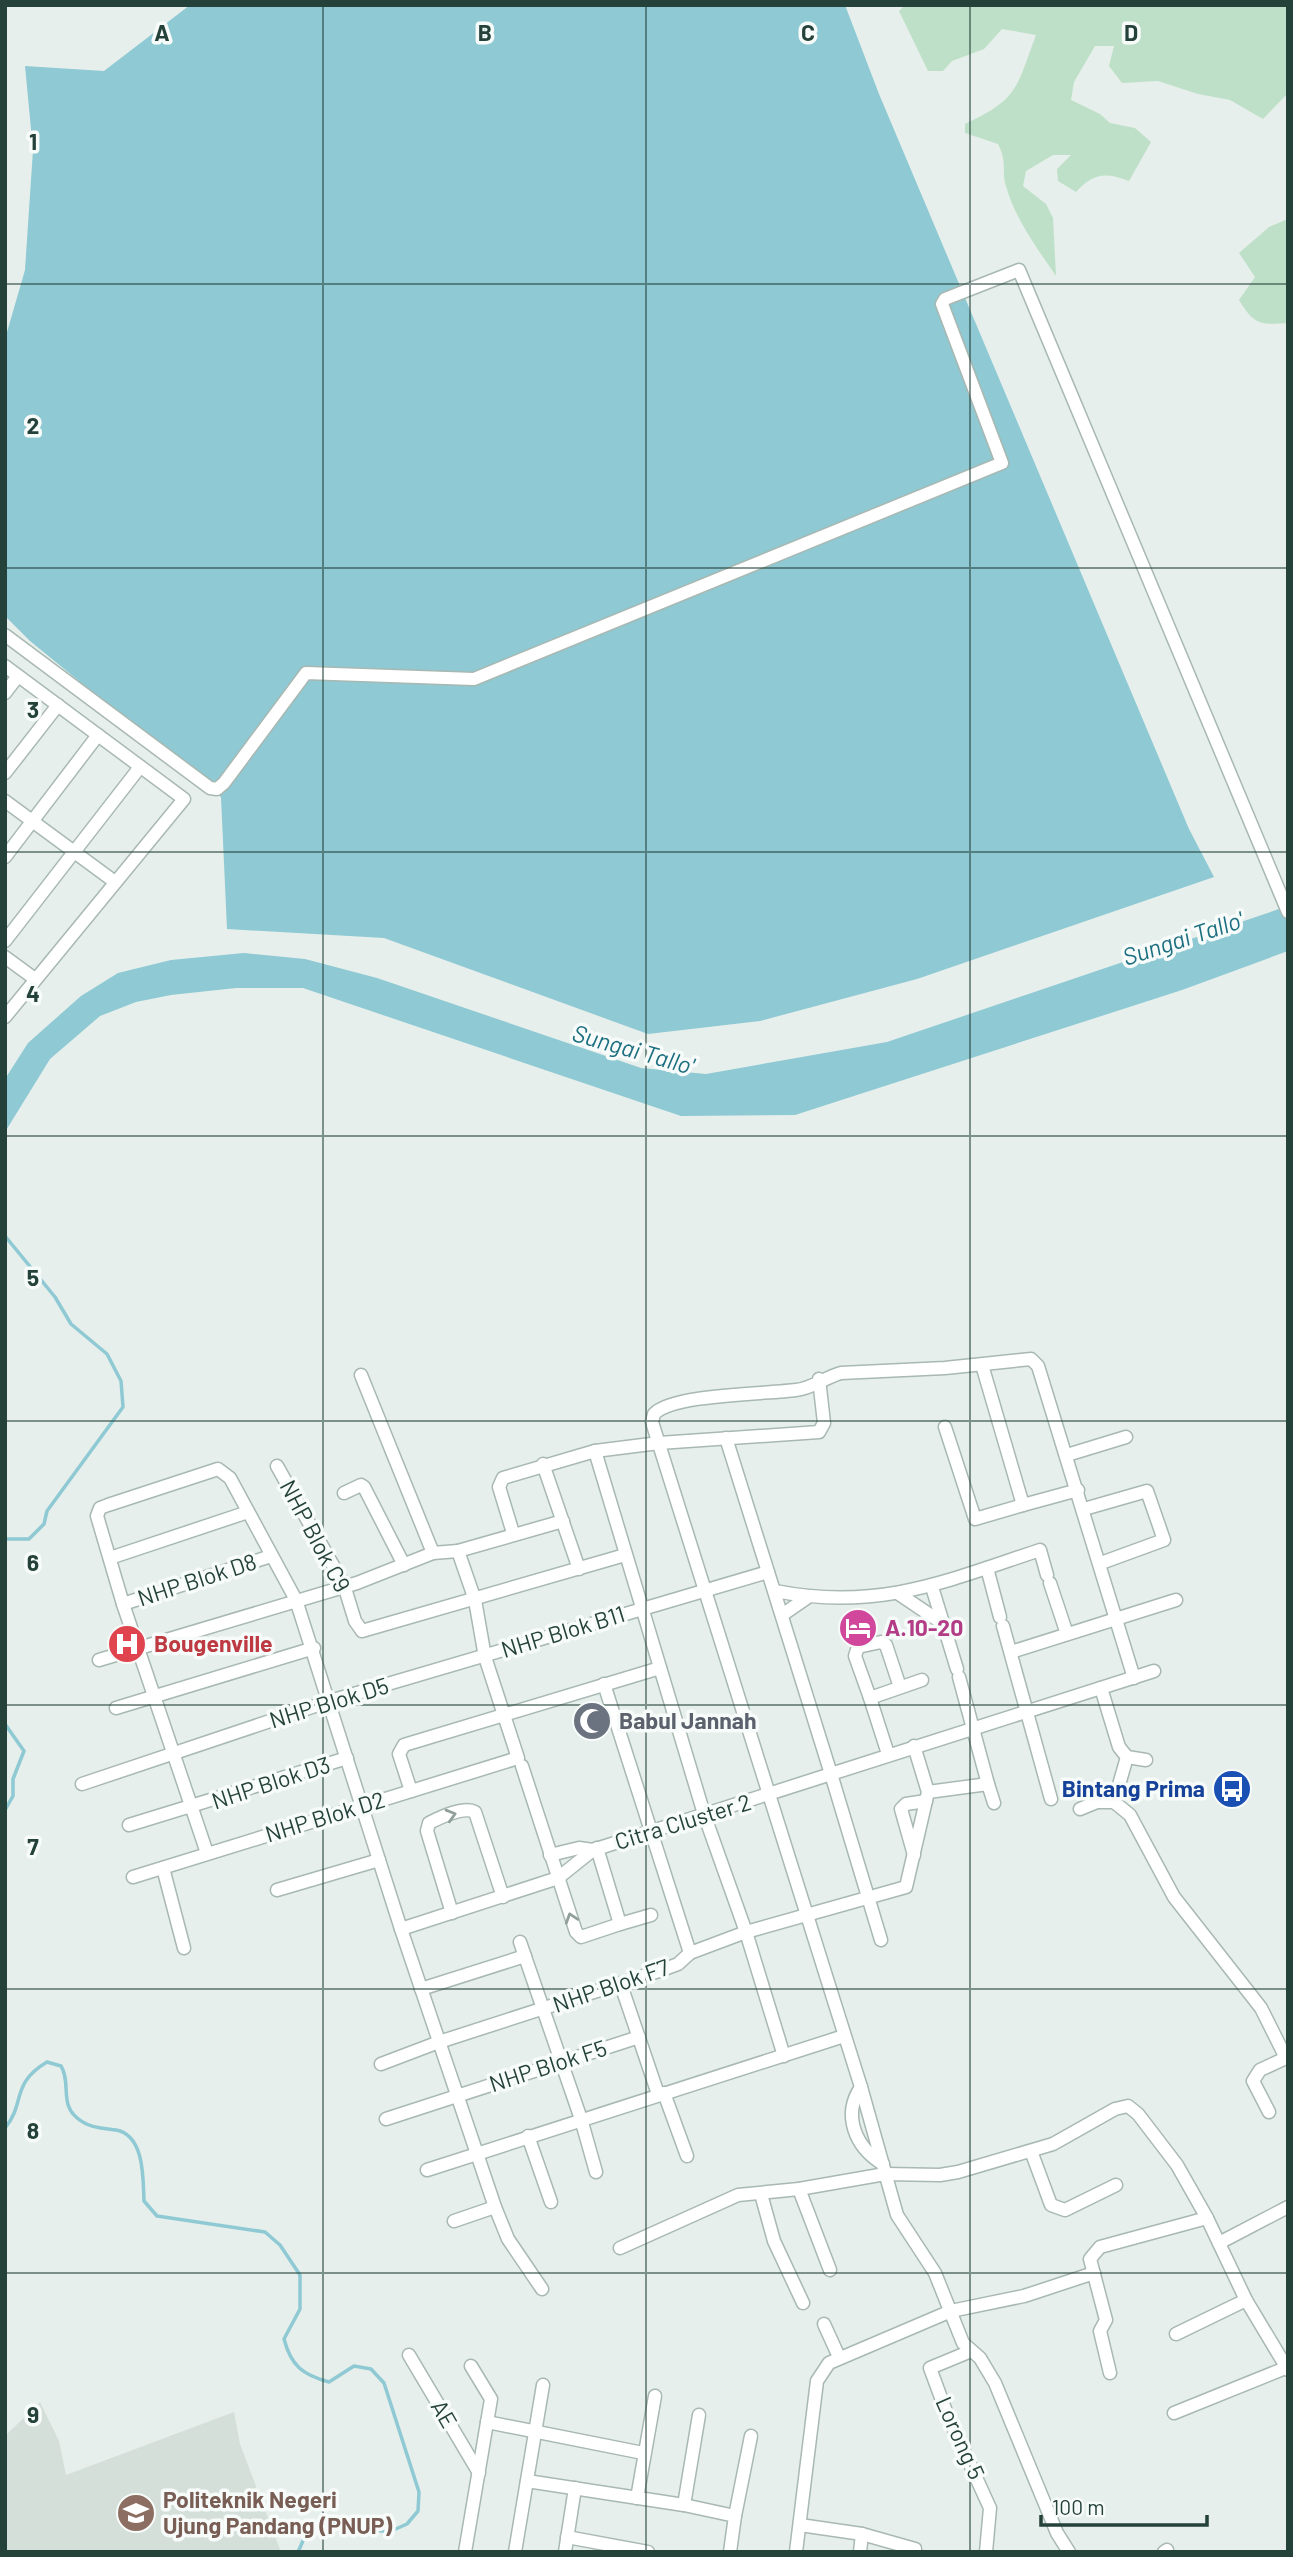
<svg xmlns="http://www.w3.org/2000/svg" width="1293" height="2557" font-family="Barlow,sans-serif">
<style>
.built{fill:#d4dfda}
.green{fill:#bfe0c8}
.water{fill:#8ec9d4}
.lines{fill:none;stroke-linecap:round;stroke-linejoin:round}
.stream{stroke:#8ec9d4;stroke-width:3.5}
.street-casing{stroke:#a8b8b2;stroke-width:15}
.street{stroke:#fff;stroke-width:12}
.oneway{stroke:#92a09c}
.grid{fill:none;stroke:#24423a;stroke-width:2;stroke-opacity:0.55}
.labels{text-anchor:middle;stroke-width:7;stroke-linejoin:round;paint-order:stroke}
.street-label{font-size:23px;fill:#24423a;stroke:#f7fbf9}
.hotel-label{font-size:23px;font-weight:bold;fill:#b23c85;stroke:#f7fbf9;text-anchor:start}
.health-label{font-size:23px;font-weight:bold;fill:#be3a42;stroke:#f7fbf9;text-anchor:start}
.worship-label{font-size:23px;font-weight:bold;fill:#5b616d;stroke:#f7fbf9;text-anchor:start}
.transit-label{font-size:23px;font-weight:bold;fill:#164399;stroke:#f7fbf9;text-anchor:end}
.education-label{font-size:23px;font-weight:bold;fill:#785e54;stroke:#f7fbf9;text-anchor:start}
.water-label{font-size:24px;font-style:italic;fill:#1c6f80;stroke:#f7fbf9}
.grid-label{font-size:23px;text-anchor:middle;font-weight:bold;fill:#24423a;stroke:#f7fbf9;stroke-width:7;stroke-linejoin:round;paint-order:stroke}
</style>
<rect width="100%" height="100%" fill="#e6efeb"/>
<path class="built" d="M 40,2402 L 59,2441 L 66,2475 L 234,2412 L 240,2444 L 281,2552 L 5,2552 L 5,2436 Z"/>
<g class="green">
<path d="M 905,5 L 1288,5 L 1288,93 L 1263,119 L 1230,100 L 1198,94 L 1158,81 L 1122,83 L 1109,66 L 1114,46 L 1095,46 L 1074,82 L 1071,100 L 1100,114 L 1110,123 L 1135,128 L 1151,142 L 1129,181 C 1106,172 1093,173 1076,192 L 1058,181 L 1057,169 L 1071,155 L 1053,155 L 1026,171 L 1023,186 L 1046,204 L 1053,218 L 1056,276 C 1037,248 1015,219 1006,186 C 1001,169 1008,164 998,144 L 965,133 L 965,124 C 1019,99 1016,88 1036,35 L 1002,29 L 984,49 L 952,61 L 943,71 L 928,71 L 899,11 Z"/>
<path d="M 1288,219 L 1288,323 C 1260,325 1254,325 1239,300 L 1255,277 L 1239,253 L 1269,227 Z"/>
</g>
<g class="water">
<path d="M 190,5 L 845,5 L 879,94 L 1189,829 L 1214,877 L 917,979 L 760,1021 L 648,1034 L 384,938 L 227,929 L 221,797 L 30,641 L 5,616 L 5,339 L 25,270 L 33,150 L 25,66 L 104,71 Z"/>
<path d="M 1288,906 L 1288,951 L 1182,990 L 795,1115 L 681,1116 L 303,988 L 236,988 L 171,995 L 136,1002 L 100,1016 L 50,1059 L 5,1132 L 5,1079 L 28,1043 L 81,996 L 118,973 L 171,960 L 244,953 L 305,959 L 377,978 L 641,1068 L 706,1074 L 887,1042 Z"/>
</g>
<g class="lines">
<g class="stream">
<path d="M 5,1236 L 55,1297 L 71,1324 L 107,1354 L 121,1381 L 123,1407 L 47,1511 L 44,1524 L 29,1539 L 5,1539"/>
<path d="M 5,1724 L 24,1751 L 13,1779 L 13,1796 L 5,1810"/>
<path d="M 5,2128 C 26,2103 10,2084 47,2062 L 61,2066 C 71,2082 60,2103 76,2117 C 88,2128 101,2128 116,2130 C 145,2135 143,2180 144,2201 L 157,2216 L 265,2232 L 280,2245 L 300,2275 L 300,2309 L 284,2339 C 291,2366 303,2375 329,2382 L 354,2366 L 371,2369 L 384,2383 L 419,2492 L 418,2511 L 407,2524 L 389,2532 L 329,2523 L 306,2534 L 298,2552"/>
</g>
<defs>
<g id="street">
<path d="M 5,635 L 210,788 L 217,789 L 224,783 L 306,673 L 474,679 L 1002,463 L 942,304 L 945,299 L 1019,270 L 1288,912"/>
<path d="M 5,666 L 184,799 L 5,1017"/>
<path d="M 5,693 L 18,676"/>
<path d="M 5,773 L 58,705"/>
<path d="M 5,801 L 115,882"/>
<path d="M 5,857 L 98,735"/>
<path d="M 5,941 L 140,767"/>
<path d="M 5,957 L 35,979"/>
<path d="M 982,1365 L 1023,1505 L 1078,1490"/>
<path d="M 361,1375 L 433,1553"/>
<path d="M 945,1427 L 975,1519 L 1023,1505"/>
<path d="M 595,1451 L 704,1814 L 746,1932 L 784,2056"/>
<path d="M 1067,1455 L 1126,1437"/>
<path d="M 543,1464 L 579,1569"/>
<path d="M 277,1466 L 344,1585 L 355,1621 L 362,1631 L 625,1555"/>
<path d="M 344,1493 L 361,1485 L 364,1487 L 404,1565"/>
<path d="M 1084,1509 L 1147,1491 L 1164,1540 L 1101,1563"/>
<path d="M 513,1533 L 499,1487 L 503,1478 L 595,1451 L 659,1443 L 819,1432 L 824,1423 L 819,1379"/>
<path d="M 110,1558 L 248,1512"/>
<path d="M 987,1568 L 1000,1617"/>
<path d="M 1050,1583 L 1067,1634"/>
<path d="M 932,1587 L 957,1669"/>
<path d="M 775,1591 C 878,1611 944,1582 1040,1550 L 1047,1575"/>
<path d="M 899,1594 L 942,1623"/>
<path d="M 123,1604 L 271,1556"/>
<path d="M 782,1615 L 808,1597"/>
<path d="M 1003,1626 L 1051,1799"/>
<path d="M 1011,1652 L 1176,1600"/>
<path d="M 99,1660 L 357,1583 L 433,1553 L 458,1551"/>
<path d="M 1101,1688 L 1119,1747 L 1127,1757 L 1146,1760"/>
<path d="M 870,1698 L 855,1656 L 858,1647 L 881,1642 L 886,1645 L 900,1687"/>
<path d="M 116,1708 L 314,1648"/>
<path d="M 914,1746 L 928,1792"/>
<path d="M 888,1754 L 870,1698 L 922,1680"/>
<path d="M 522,1766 L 576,1932 L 581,1937 L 620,1924 L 597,1848"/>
<path d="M 82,1784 L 330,1701 L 768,1572 L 726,1438"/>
<path d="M 988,1784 L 994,1803"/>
<path d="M 411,1791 L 399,1754 L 404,1745 L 660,1668"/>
<path d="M 1114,1802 L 1127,1757"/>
<path d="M 1080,1809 L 1097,1802 L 1114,1802 L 1130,1815 L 1174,1897 L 1261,2008 L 1286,2058"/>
<path d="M 129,1825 L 347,1758"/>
<path d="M 207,1853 L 123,1604 L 97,1516 L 100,1508 L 108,1505 L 218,1469 L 230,1478 L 296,1600 L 401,1929 L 495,2207 L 508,2239 L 542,2289"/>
<path d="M 550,1855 L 579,1848 L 593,1850 L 831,1774 L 768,1572"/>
<path d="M 914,1855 L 901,1809 L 906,1804 L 926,1801"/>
<path d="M 163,1868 L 184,1948"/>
<path d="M 133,1877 L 518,1758 L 485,1657 L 475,1600 L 458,1551 L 563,1521"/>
<path d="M 277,1890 L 379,1860"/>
<path d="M 452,1913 L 427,1831 L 429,1823 C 441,1817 464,1806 475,1812 L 503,1897"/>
<path d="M 620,1924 L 651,1915"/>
<path d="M 401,1929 L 558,1878 L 593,1850"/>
<path d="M 881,1940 L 831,1774 L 1154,1671"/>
<path d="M 520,1942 L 581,2119 L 596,2172"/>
<path d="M 690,1953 L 746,1932 L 906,1887 L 928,1792 L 988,1784 L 959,1677"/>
<path d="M 621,1985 L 658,2094"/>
<path d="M 421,1989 L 525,1956"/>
<path d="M 381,2064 L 439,2042 L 662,1970 L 678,1964 L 690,1953 L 604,1684"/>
<path d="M 861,2087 C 842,2115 855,2147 883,2164"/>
<path d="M 664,2093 L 687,2156"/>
<path d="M 1269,2112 L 1253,2081 L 1260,2070 L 1288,2057"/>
<path d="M 386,2119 L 639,2037"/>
<path d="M 528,2136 L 551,2202"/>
<path d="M 1031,2151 L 1051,2205 L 1065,2210 L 1116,2185"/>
<path d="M 427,2170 L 844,2036"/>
<path d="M 799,2189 L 830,2270"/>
<path d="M 761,2194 L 774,2241 L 803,2303"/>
<path d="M 454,2221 L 495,2207"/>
<path d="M 1219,2243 L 1288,2207"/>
<path d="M 620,2248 L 738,2195 L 799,2189 L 885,2174 L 940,2175 L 958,2172 L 1053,2144 L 1115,2109 L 1128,2106 L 1138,2114 L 1177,2165 L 1207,2218 L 1246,2300 L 1288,2370"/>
<path d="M 824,2324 L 839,2357"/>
<path d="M 1176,2334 L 1246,2300"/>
<path d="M 971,2351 L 930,2368 L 947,2414 L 990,2508 L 986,2552"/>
<path d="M 409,2355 L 479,2473"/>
<path d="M 1110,2373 L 1100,2331 L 1106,2320 L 1090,2259 L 1100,2247 L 1207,2218"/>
<path d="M 1174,2413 L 1288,2367"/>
<path d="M 487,2422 L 643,2453"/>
<path d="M 527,2481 L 684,2505 L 735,2516 L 730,2552"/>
<path d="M 637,2498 L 655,2396"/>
<path d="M 684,2505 L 699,2415"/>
<path d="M 735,2516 L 751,2436"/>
<path d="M 800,2525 L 862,2534 L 915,2549 L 915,2552"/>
<path d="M 567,2537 L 648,2552"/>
<path d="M 465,2552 L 491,2399 L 471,2366"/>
<path d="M 515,2552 L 543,2385"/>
<path d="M 565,2552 L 575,2488"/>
<path d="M 796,2552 L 817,2381 L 829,2363 L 951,2311 L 1024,2296 L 1094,2273"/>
<path d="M 860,2552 L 862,2534"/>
<path d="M 1069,2552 L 1057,2533 L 995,2383 L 980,2358 L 963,2343 L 935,2273 L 897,2215 L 861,2087 L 652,1422 L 654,1414 C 672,1394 767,1394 796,1390 C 811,1389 826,1377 841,1373 L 945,1368 L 1031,1359 L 1038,1366 L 1134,1678"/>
<path d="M 1164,2552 L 1167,2550"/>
</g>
</defs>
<use href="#street" class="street-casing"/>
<use href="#street" class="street"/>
</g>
<defs><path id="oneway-chevron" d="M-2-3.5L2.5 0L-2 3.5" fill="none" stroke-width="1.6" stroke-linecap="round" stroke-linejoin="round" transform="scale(1.75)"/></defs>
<g class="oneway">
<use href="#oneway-chevron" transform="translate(451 1815) rotate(-16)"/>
<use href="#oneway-chevron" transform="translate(571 1918) rotate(-108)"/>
</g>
<path class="grid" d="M 323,5 L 323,2552M 646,5 L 646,2552M 970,5 L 970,2552M 5,284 L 1288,284M 5,568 L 1288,568M 5,852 L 1288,852M 5,1136 L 1288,1136M 5,1421 L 1288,1421M 5,1705 L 1288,1705M 5,1989 L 1288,1989M 5,2273 L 1288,2273"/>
<defs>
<symbol id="hotel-disc" viewBox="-11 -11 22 22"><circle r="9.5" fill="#d1479c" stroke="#f7fbf9"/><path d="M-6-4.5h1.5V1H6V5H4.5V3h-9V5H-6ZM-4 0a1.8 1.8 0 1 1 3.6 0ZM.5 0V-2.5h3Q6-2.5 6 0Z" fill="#fff"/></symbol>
<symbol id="hospital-disc" viewBox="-11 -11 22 22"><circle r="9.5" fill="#e0444e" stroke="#f7fbf9"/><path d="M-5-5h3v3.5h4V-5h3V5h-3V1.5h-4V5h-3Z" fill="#fff"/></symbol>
<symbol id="mosque-disc" viewBox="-11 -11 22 22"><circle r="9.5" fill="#6b7280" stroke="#f7fbf9"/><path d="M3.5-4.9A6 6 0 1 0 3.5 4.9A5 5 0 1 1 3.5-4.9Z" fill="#fff"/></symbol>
<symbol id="bus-disc" viewBox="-11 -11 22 22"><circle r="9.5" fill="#1a4fb4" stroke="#f7fbf9"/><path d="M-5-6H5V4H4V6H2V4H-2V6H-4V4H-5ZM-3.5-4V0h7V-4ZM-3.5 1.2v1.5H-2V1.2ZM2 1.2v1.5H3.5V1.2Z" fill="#fff"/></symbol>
<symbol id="university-disc" viewBox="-11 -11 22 22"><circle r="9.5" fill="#8d6e63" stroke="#f7fbf9"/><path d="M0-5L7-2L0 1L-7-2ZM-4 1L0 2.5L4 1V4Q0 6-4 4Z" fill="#fff"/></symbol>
</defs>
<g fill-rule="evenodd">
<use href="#hotel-disc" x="836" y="1606" width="44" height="44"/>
<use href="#hospital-disc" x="105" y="1622" width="44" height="44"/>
<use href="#mosque-disc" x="570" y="1699" width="44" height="44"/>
<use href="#bus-disc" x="1210" y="1767" width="44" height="44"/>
<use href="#university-disc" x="114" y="2491" width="44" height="44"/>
</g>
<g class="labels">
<g class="street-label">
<text transform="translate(315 1536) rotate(62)" y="8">NHP Blok C9</text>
<text transform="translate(197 1580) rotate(-18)" y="8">NHP Blok D8</text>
<text transform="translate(563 1632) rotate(-17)" y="8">NHP Blok B11</text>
<text transform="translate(329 1703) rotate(-17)" y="8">NHP Blok D5</text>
<text transform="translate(271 1783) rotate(-18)" y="8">NHP Blok D3</text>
<text transform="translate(325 1817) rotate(-17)" y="8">NHP Blok D2</text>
<text transform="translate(683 1822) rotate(-17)" y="8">Citra Cluster 2</text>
<text transform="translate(611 1986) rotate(-19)" y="8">NHP Blok F7</text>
<text transform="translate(548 2066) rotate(-18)" y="8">NHP Blok F5</text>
<text transform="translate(444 2414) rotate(60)" y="8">AE</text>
<text transform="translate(960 2438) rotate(66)" y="8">Lorong 5</text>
</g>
<g class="hotel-label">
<text x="885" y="1636">A.10-20</text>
</g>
<g class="health-label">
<text x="154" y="1652">Bougenville</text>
</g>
<g class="worship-label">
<text x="619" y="1729">Babul Jannah</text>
</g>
<g class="transit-label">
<text x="1205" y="1797">Bintang Prima</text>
</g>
<g class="education-label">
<text x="163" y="2508">Politeknik Negeri<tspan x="163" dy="26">Ujung Pandang (PNUP)</tspan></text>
</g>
<g class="water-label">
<text transform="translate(1183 939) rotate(-18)" y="8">Sungai Tallo'</text>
<text transform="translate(633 1050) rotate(16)" y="8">Sungai Tallo'</text>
</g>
</g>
<g class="grid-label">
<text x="162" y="41">A</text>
<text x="485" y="41">B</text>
<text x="808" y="41">C</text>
<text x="1131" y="41">D</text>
<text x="33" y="150">1</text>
<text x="33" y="434">2</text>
<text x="33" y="718">3</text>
<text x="33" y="1002">4</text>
<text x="33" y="1286">5</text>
<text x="33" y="1571">6</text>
<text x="33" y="1855">7</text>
<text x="33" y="2139">8</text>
<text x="33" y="2423">9</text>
</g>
<rect width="1293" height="2557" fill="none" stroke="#24423a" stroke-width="14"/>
<path d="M1041 2515v10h166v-10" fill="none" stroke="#24423a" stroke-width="3.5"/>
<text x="1052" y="2515" font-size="21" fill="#24423a" stroke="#f7fbf9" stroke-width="5" paint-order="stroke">100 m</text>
</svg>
